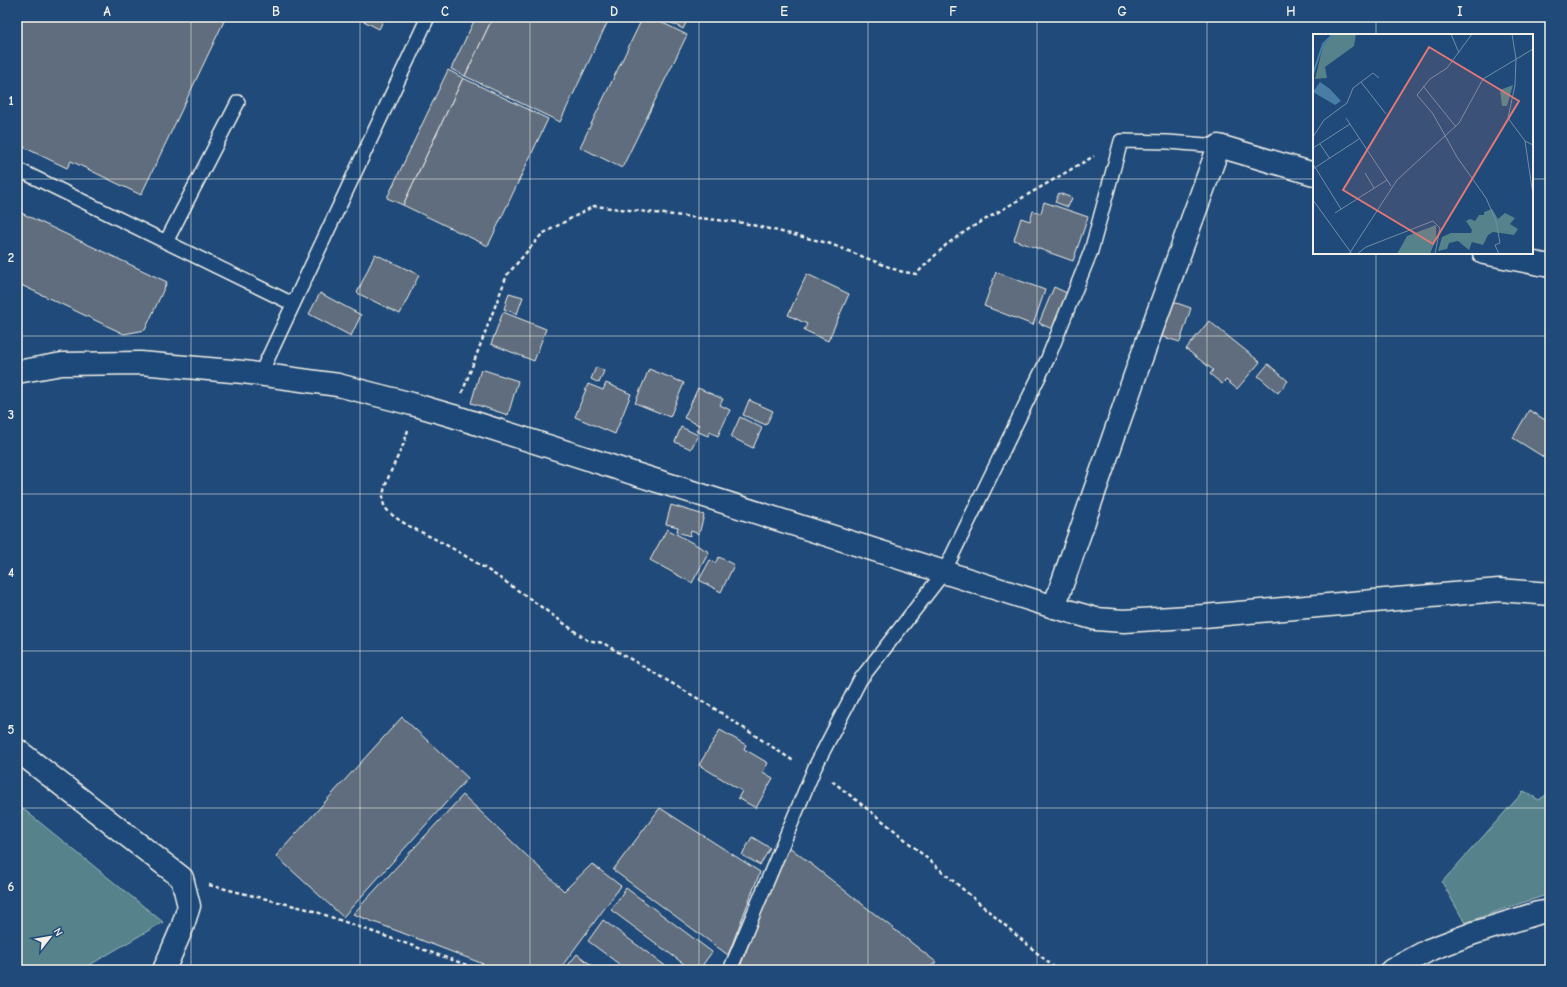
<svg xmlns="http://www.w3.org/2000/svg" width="1567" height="987" font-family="'Comic Neue',sans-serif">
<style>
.green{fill:#55828b;stroke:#a4baba}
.building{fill:#5e6d7e;stroke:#f4f1e8}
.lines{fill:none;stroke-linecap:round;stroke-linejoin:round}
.lane-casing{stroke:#f4f1e8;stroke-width:16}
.street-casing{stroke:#f4f1e8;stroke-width:25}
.path{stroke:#f4f1e8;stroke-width:2.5;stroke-dasharray:4 3;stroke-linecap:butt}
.lane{stroke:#1f4a7a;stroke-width:13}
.street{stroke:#1f4a7a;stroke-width:22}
.grid{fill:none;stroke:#f4f1e8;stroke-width:1;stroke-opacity:0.55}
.inset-river{fill:none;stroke:#487da5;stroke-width:2}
.inset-road{fill:none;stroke:#748da6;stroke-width:1}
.view{fill:#e27875;fill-opacity:0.15;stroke:#e27875;stroke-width:2}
.inset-edge{fill:none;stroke:#f4f1e8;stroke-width:2}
.neatline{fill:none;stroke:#f4f1e8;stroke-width:1.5}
.grid-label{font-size:13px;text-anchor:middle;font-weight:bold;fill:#f4f1e8}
</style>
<rect width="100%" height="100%" fill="#1f4a7a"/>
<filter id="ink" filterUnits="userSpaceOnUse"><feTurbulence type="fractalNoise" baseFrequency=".025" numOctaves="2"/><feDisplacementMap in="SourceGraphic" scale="8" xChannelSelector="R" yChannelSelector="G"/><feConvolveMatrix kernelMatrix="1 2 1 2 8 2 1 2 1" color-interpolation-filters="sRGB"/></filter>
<g filter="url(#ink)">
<g class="green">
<path d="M 1524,791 L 1539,800 L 1550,792 L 1550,894 L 1509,907 L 1465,923 L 1442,882 Z"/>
<path d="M 17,804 L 163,922 L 81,970 L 17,970 Z"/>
</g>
<g class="building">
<path d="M 17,17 L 226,17 L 141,195 L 71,161 L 67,168 L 17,144 Z"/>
<path d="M 356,17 L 385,17 L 379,29 Z"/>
<path d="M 476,17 L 493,17 L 465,76 L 451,69 Z"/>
<path d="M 493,17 L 610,17 L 560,122 L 465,76 Z"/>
<path d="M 643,17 L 651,17 L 687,35 L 622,168 L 580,147 Z"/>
<path d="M 660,17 L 689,17 L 683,29 Z"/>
<path d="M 448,70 L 463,78 L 403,205 L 387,198 Z"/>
<path d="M 463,78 L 548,119 L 488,246 L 403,205 Z"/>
<path d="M 1059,193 L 1072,198 L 1068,207 L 1055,202 Z"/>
<path d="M 1044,202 L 1088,217 L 1073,261 L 1014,240 L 1021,218 L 1030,221 L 1033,211 L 1041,213 Z"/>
<path d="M 17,211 L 167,282 L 145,330 L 124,334 L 17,283 Z"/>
<path d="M 375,254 L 419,275 L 400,314 L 357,293 Z"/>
<path d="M 996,272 L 1045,290 L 1033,325 L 984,306 Z"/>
<path d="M 807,274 L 849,294 L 828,341 L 804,330 L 807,324 L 788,315 Z"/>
<path d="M 1054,287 L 1067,293 L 1052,329 L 1039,323 Z"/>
<path d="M 320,293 L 361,315 L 351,336 L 309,314 Z"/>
<path d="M 509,293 L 523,297 L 517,314 L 504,309 Z"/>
<path d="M 1171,301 L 1191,308 L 1180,342 L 1160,336 Z"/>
<path d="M 503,312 L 546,329 L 534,361 L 491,344 Z"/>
<path d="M 1209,321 L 1260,362 L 1237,389 L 1226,380 L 1222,384 L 1210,374 L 1213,370 L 1186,349 Z"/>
<path d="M 1268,364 L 1288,381 L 1278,393 L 1258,376 Z"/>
<path d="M 596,367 L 604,371 L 599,383 L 591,379 Z"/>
<path d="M 481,369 L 518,381 L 508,415 L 471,403 Z"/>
<path d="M 649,369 L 684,383 L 670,417 L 635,403 Z"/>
<path d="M 606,383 L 631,394 L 615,434 L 575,417 L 588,384 L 603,390 Z"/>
<path d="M 698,388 L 723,399 L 720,405 L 730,410 L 718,436 L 710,432 L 708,436 L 696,431 L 699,425 L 684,418 Z"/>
<path d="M 749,400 L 773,411 L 766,425 L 743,415 Z"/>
<path d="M 1529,410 L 1550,423 L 1550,461 L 1513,438 Z"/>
<path d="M 740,417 L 762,428 L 753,448 L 731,437 Z"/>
<path d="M 681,427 L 698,435 L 691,449 L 675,442 Z"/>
<path d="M 671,505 L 704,515 L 699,534 L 691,531 L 690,536 L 677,532 L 678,527 L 666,524 Z"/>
<path d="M 667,529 L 709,552 L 692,583 L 650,560 Z"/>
<path d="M 719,557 L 734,565 L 721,592 L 699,580 L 710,560 L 715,563 Z"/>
<path d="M 402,717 L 468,778 L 343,917 L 276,856 Z"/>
<path d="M 720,730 L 746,745 L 744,749 L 768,763 L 763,772 L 773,778 L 756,808 L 738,798 L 742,791 L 699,765 Z"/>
<path d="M 463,795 L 564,891 L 592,864 L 621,886 L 559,970 L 499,970 L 353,914 Z"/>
<path d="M 660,808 L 760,872 L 728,955 L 613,870 Z"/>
<path d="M 752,837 L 770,848 L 760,865 L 742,855 Z"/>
<path d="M 788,846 L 936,962 L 927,970 L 739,969 Z"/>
<path d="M 626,888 L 712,952 L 699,970 L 692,970 L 611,910 Z"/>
<path d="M 603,920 L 671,970 L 627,970 L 588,941 Z"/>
<path d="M 577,954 L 598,970 L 569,970 L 566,968 Z"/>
</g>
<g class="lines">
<defs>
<g id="lane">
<path d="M 17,169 L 293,304"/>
<path d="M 166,242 L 238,102"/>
<path d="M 260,375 L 428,17"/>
<path d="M 730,970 L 815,767 L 860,680 L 944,572 L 1048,358 L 1091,251 L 1121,141 L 1168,142 L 1219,146"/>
</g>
<g id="street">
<path d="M 1484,253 L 1550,266"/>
<path d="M 17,372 L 62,364 L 140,363 L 243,372 L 338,385 L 412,404 L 453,416 L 1054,607 L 1096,619 L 1124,621 L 1204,616 L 1499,590 L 1550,594"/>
<path d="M 1054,607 L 1138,367 L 1219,146 L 1314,174"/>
<path d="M 17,750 L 182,878 L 189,906 L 182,928 L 164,970"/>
<path d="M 1392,970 L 1429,950 L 1474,933 L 1538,913 L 1550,911"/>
</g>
</defs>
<use href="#lane" class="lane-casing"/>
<use href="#street" class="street-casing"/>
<g class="path">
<path d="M 462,393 L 507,275 L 542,234 L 594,206 L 744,223 L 828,243 L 899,271 L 916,274 L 947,244 L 969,229 L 1094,156"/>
<path d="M 408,430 C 406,436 405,442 402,447 C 396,462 382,485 383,501 C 384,517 422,532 435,539 C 489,567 538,605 587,640 L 603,643 L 709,705 L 795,762"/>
<path d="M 832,781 L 894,830 L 1057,970"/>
<path d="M 209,885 L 311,910 L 481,970"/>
</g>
<use href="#lane" class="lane"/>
<use href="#street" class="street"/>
</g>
</g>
<path class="grid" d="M 191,17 L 191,970M 360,17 L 360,970M 530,17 L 530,970M 699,17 L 699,970M 868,17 L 868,970M 1037,17 L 1037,970M 1207,17 L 1207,970M 1376,17 L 1376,35M 17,179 L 1314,179M 1532,179 L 1550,179M 1376,253 L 1376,970M 17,336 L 1550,336M 17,494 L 1550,494M 17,651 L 1550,651M 17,808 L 1550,808"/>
<g transform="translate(1313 34)">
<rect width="220" height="220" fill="#1f4a7a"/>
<path d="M 18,0 L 43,0 L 41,12 L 12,33 L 14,44 L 2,45 L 10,12 ZM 200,51 L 194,72 L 189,72 L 187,56 ZM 179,175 L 185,185 L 192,179 L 202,184 L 197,190 L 205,195 L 201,201 L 180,198 L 175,201 L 170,211 L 159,208 L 156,216 L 145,207 L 136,209 L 134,215 L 125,217 L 129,203 L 138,199 L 158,199 L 159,196 L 153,187 L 157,185 L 162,187 L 166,181 L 171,181 L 171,178 ZM 123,191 L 123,205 L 117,220 L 84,220 L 94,202 Z" fill="#55828b"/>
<path d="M 7,48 L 17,55 L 28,67 L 22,71 L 0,58 Z" fill="#487da5"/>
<path class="inset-river" d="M 0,40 L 10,10 L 20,0"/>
<path class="inset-road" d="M 138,0 L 146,19M 159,0 L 134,34 L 117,45 L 104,61 L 120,80 L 144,123 L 173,164 L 183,187 L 187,209 L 182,211 L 186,220M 199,0 L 203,25 L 202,51 L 195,84 L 212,107 L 220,111M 48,48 L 73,80M 110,52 L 143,93M 33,84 L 78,152M 0,103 L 11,86 L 34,69 L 40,54 L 60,39 L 66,44M 212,107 L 220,161M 7,110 L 17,125M 0,114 L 37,90M 0,130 L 28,175M 0,135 L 46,105M 52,139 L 61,154M 0,166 L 39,220M 22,179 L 74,146M 36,220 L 84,146 L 146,89 L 170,45 L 220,15M 44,220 L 53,213 L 120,187 L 127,194 L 122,220"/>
<path class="view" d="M 116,13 L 206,67 L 120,210 L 30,156 Z"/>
<rect width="220" height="220" class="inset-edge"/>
</g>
<rect width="1567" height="987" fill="none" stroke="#1f4a7a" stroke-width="44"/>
<g transform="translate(50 937) rotate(59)" stroke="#1f4a7a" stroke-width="3" paint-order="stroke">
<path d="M0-3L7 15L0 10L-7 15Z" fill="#f4f1e8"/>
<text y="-6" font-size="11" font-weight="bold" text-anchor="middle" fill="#f4f1e8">N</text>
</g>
<rect x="22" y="22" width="1523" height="943" class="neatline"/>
<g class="grid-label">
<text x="107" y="16">A</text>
<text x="276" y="16">B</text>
<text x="445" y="16">C</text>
<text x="614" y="16">D</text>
<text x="784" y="16">E</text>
<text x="953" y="16">F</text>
<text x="1122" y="16">G</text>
<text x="1291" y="16">H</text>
<text x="1460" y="16">I</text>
<text x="11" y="105">1</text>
<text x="11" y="262">2</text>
<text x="11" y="419">3</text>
<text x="11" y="577">4</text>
<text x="11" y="734">5</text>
<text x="11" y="891">6</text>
</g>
</svg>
